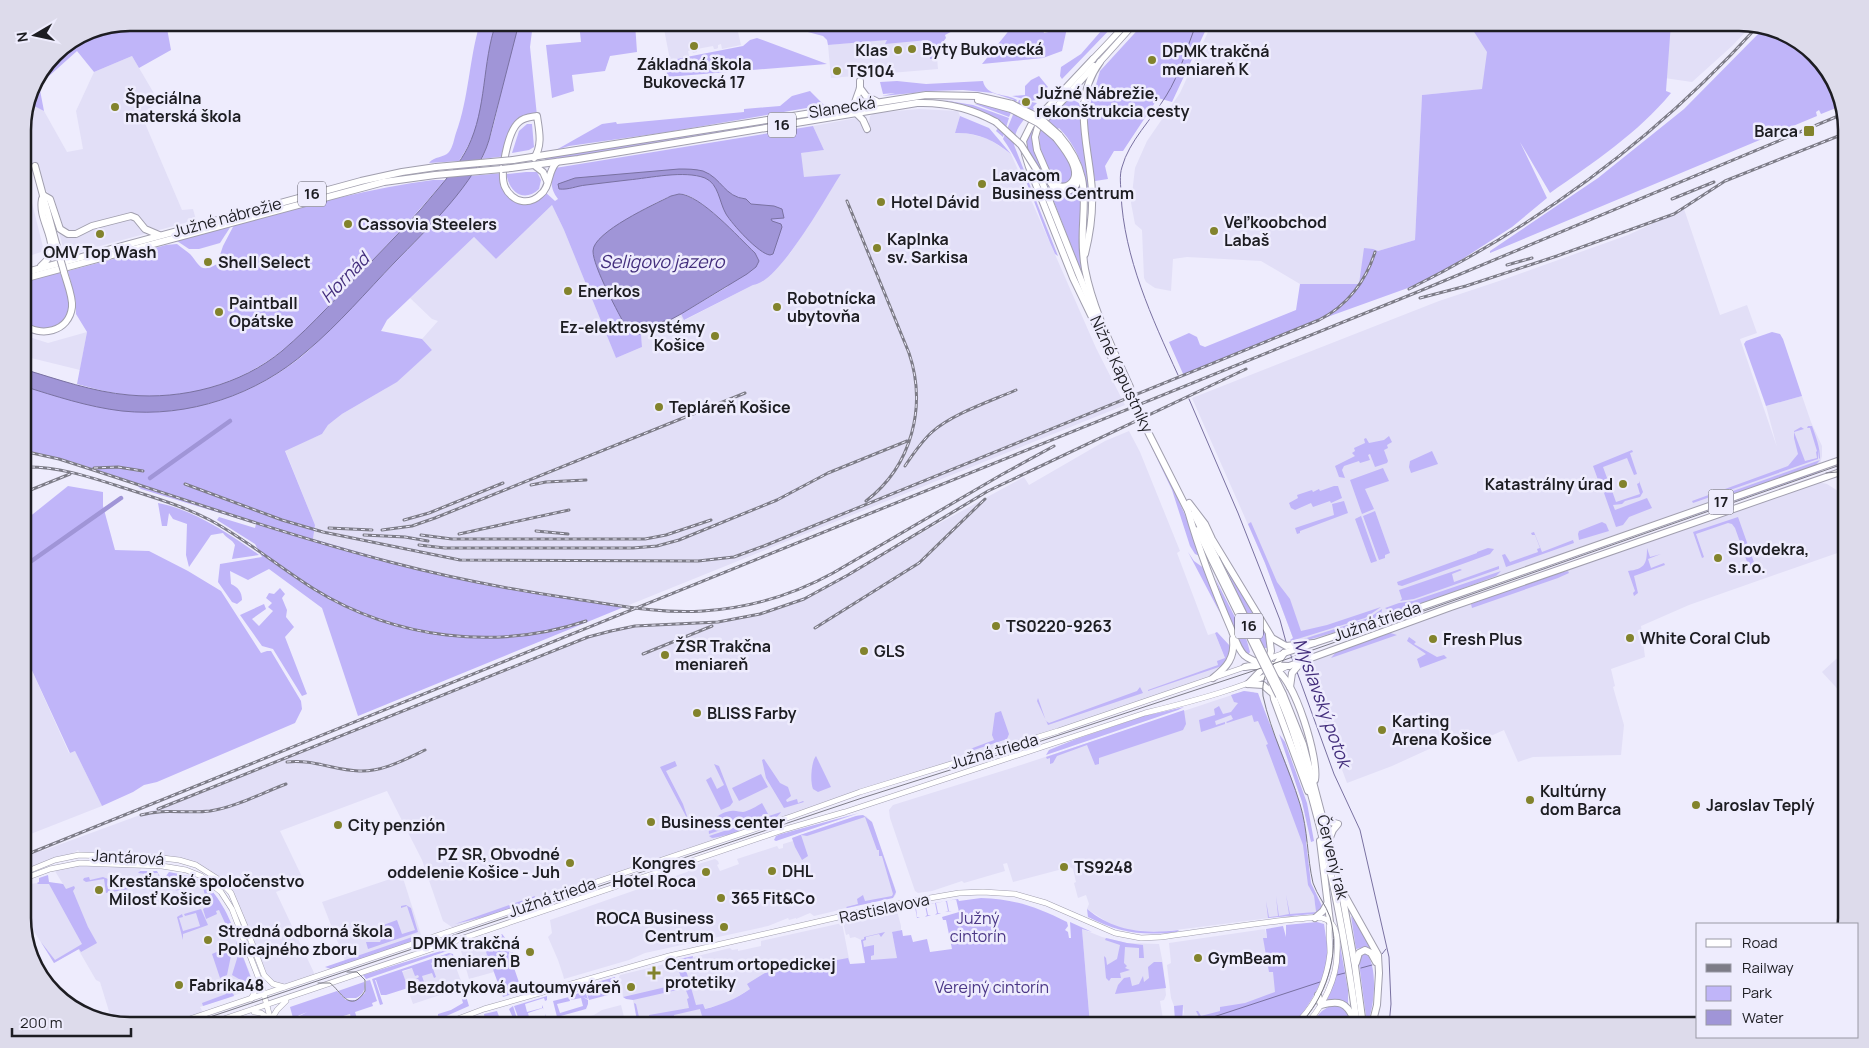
<svg xmlns="http://www.w3.org/2000/svg" width="1869" height="1048" font-family="Manrope,sans-serif">
<style>
.built{fill:#e2dff7}
.green{fill:#c0b5f9}
.water{fill:#a095d7;stroke:#7971a1}
.lines{fill:none;stroke-linecap:round;stroke-linejoin:round}
.stream{stroke:#7971a1;stroke-width:1}
.canal{stroke:#a095d7;stroke-width:4.5}
.tertiary-casing{stroke:#a19fae;stroke-width:6}
.secondary-casing{stroke:#a19fae;stroke-width:7}
.primary-casing{stroke:#a19fae;stroke-width:8}
.trunk-casing{stroke:#a19fae;stroke-width:8}
.tertiary{stroke:#fff;stroke-width:5}
.secondary{stroke:#fff;stroke-width:5.5}
.primary{stroke:#fff;stroke-width:6}
.trunk{stroke:#fff;stroke-width:6}
.tram{stroke:#7d7c87;stroke-width:1}
.rail-casing{stroke:#7d7c87;stroke-width:3}
.rail{stroke:#eeecfd;stroke-width:1;stroke-dasharray:4;stroke-linecap:butt}
.trunk-bridge-casing{stroke:#a19fae;stroke-width:8;stroke-linecap:butt}
.trunk-bridge{stroke:#fff;stroke-width:6}
.poi-dot{fill:#82832c;stroke:#eeecfd;stroke-width:2}
.labels{text-anchor:middle;stroke-width:5;stroke-linejoin:round;paint-order:stroke}
.shield{fill:#eeecfd;stroke:#5c5b64;stroke-width:1}
.shield-label{font-size:15px;font-weight:bold;fill:#1d1d22}
.poi-label{font-size:16px;font-weight:bold;fill:#1d1d22;stroke:#eeecfd;text-anchor:start}
.street-label{font-size:16px;fill:#1d1d22;stroke:#eeecfd}
.park-label{font-size:16px;fill:#4b3786;stroke:#eeecfd}
.water-label{font-size:18px;font-style:italic;fill:#432e7c;stroke:#eeecfd}
.rim{fill:none;stroke:#1d1d22;stroke-width:2.5}
</style>
<rect width="100%" height="100%" fill="#eeecfd"/>
<g class="built">
<path d="M 1739,22 L 1751,26 L 1732,46 L 1692,82 L 1609,70 L 1612,23 Z"/>
<path d="M 667,23 L 736,23 L 741,45 L 722,49 L 721,44 L 718,45 L 718,48 L 716,49 L 714,49 L 713,46 L 697,49 L 697,52 L 693,53 L 692,50 L 688,51 L 689,56 L 670,60 L 664,29 L 668,27 Z"/>
<path d="M 1212,23 L 1498,23 L 1494,88 L 1422,95 L 1415,240 L 1378,251 L 1359,284 L 1300,284 L 1261,261 L 1187,257 L 1173,259 L 1171,291 L 1155,288 L 1146,282 L 1144,278 L 1142,230 L 1135,224 L 1131,203 L 1135,168 L 1147,141 L 1180,93 Z"/>
<path d="M 935,35 L 938,69 L 831,78 L 828,45 Z"/>
<path d="M 132,56 L 159,102 L 141,114 L 182,210 L 193,209 L 196,220 L 82,251 L 66,258 L 48,193 L 44,188 L 34,166 L 25,170 L 25,175 L 44,251 L 23,258 L 23,123 L 28,103 L 44,111 L 67,152 L 83,149 L 76,111 L 94,72 Z"/>
<path d="M 919,109 L 958,111 L 960,116 L 955,133 L 966,133 L 989,139 L 1011,154 L 1096,348 L 1125,405 L 624,607 L 524,591 L 433,573 L 313,539 L 315,525 L 285,450 L 322,434 L 328,425 L 342,414 L 385,389 L 432,350 L 422,339 L 438,321 L 432,319 L 410,298 L 474,237 L 496,259 L 552,205 L 564,230 L 616,358 L 642,347 L 641,334 L 654,328 L 660,322 L 669,320 L 681,314 L 685,320 L 753,285 L 758,284 L 780,265 L 791,252 L 841,174 L 804,178 L 800,153 L 824,150 L 813,126 L 856,118 L 867,124 L 869,123 L 870,116 L 874,113 Z"/>
<path d="M 1684,209 L 1720,315 L 1747,305 L 1757,333 L 1740,339 L 1777,447 L 1766,406 L 1802,396 L 1811,422 L 1822,446 L 1822,456 L 1820,464 L 1314,643 L 1293,638 L 1265,563 L 1192,398 L 1439,301 L 1505,279 L 1628,235 Z"/>
<path d="M 87,332 L 80,370 L 23,356 L 23,335 L 48,343 Z"/>
<path d="M 1129,431 L 1140,452 L 1180,551 L 1177,553 L 1208,635 L 1215,633 L 1226,661 L 1213,678 L 952,763 L 456,930 L 443,921 L 422,860 L 387,791 L 280,831 L 304,881 L 276,892 L 316,977 L 285,987 L 270,982 L 224,884 L 188,862 L 125,856 L 124,853 L 79,852 L 78,850 L 66,858 L 23,873 L 23,855 L 41,848 L 42,851 L 189,797 L 568,645 L 595,635 L 635,626 L 718,622 L 771,611 L 804,599 L 822,590 L 883,554 L 1024,477 L 1029,485 L 1105,441 Z"/>
<path d="M 1815,481 L 1827,484 L 1838,491 L 1846,516 L 1846,550 L 1689,605 L 1641,626 L 1645,657 L 1611,669 L 1615,686 L 1613,687 L 1624,725 L 1621,755 L 1533,757 L 1518,762 L 1504,730 L 1477,742 L 1471,730 L 1392,766 L 1347,783 L 1302,663 Z"/>
<path d="M 1846,650 L 1846,698 L 1822,672 Z"/>
<path d="M 23,651 L 69,753 L 75,751 L 102,806 L 23,837 Z"/>
<path d="M 1244,691 L 1254,692 L 1303,837 L 1309,887 L 1314,896 L 1316,912 L 1160,932 L 1129,930 L 1112,925 L 1087,909 L 1089,904 L 1086,895 L 1078,898 L 1074,883 L 1076,882 L 1073,869 L 1070,867 L 1013,882 L 1007,863 L 1003,864 L 1005,871 L 964,883 L 962,881 L 932,891 L 918,893 L 915,891 L 890,818 L 889,810 L 893,805 L 1021,765 Z"/>
<path d="M 859,815 L 866,816 L 872,822 L 895,888 L 896,894 L 894,897 L 814,916 L 810,913 L 796,919 L 796,918 L 789,920 L 788,918 L 768,926 L 645,953 L 629,960 L 564,979 L 563,975 L 558,960 L 548,937 L 552,933 L 550,920 L 687,872 L 695,865 L 715,859 L 718,861 L 719,864 L 717,865 L 720,871 L 739,864 L 737,859 L 777,846 L 779,849 L 783,848 L 783,844 L 793,841 L 792,838 Z"/>
<path d="M 76,864 L 143,865 L 139,872 L 158,873 L 160,880 L 179,874 L 201,881 L 217,898 L 225,913 L 249,971 L 252,980 L 250,990 L 200,1007 L 204,1014 L 172,1025 L 130,1025 L 112,1021 L 100,982 L 96,980 L 78,949 L 54,963 L 23,914 L 23,885 L 44,882 L 63,884 L 53,868 Z"/>
<path d="M 402,875 L 423,941 L 347,966 L 322,902 Z"/>
<path d="M 892,911 L 897,911 L 901,926 L 901,930 L 892,933 L 898,958 L 866,962 L 861,940 L 855,937 L 850,938 L 849,934 L 846,935 L 843,922 Z"/>
<path d="M 842,923 L 850,964 L 750,989 L 727,1003 L 704,1009 L 707,1023 L 706,1025 L 645,1025 L 643,1019 L 637,1020 L 632,996 L 623,997 L 619,977 L 620,975 L 730,948 L 732,950 L 738,949 L 738,951 L 761,946 L 761,941 Z"/>
<path d="M 1082,929 L 1102,937 L 1127,943 L 1159,944 L 1163,964 L 1166,995 L 1164,1000 L 1160,1001 L 1164,1025 L 1090,1025 Z"/>
<path d="M 1265,929 L 1278,992 L 1181,1025 L 1184,1012 L 1183,1006 L 1174,1006 L 1171,998 L 1167,965 L 1171,963 L 1169,943 Z"/>
<path d="M 480,943 L 483,943 L 494,972 L 469,979 L 461,951 Z"/>
<path d="M 451,954 L 464,989 L 447,995 L 446,993 L 413,1004 L 402,972 Z"/>
<path d="M 621,1005 L 626,1025 L 551,1025 L 594,1015 L 602,1010 Z"/>
</g>
<g class="green">
<path d="M 130,22 L 166,23 L 171,50 L 139,68 L 132,56 L 94,72 L 77,51 L 39,85 L 44,111 L 28,103 L 33,83 L 54,54 L 89,31 Z"/>
<path d="M 480,23 L 496,23 C 486,51 486,81 480,111 C 477,129 469,146 459,161 L 429,163 C 434,156 444,158 449,152 C 453,147 454,139 456,133 C 469,98 469,59 480,23 Z"/>
<path d="M 519,23 L 533,23 L 530,47 L 537,116 L 519,122 L 506,156 L 482,159 C 501,116 502,66 519,23 Z"/>
<path d="M 579,23 L 635,23 L 637,52 L 610,56 L 605,71 L 572,75 L 574,91 L 552,98 L 546,45 L 581,42 Z"/>
<path d="M 962,23 L 966,23 L 964,29 L 962,30 L 960,27 L 945,35 L 946,38 L 936,51 L 932,51 L 933,59 L 930,59 L 928,40 L 885,44 L 887,40 L 828,45 L 827,40 L 823,36 L 804,31 L 780,23 Z"/>
<path d="M 1015,23 L 1041,23 L 1044,33 L 1067,28 L 1062,51 L 1043,58 L 982,64 Z"/>
<path d="M 1108,23 L 1116,23 L 1062,79 L 1060,76 L 1061,67 L 1081,54 Z"/>
<path d="M 1144,23 L 1209,23 L 1172,102 L 1158,98 L 1123,151 L 1114,151 L 1105,166 L 1108,179 L 1095,181 L 1089,143 L 1096,202 L 1094,202 L 1086,132 L 1086,115 L 1088,128 L 1088,106 L 1090,105 L 1100,71 Z"/>
<path d="M 1442,23 L 1671,23 L 1666,91 L 1671,93 C 1638,133 1593,163 1550,193 L 1520,142 L 1547,198 L 1512,227 L 1430,280 L 1319,320 L 1184,376 L 1169,342 L 1189,333 L 1197,337 L 1200,345 L 1205,347 L 1296,310 L 1300,284 L 1359,284 L 1364,248 L 1373,249 L 1378,251 L 1415,240 L 1422,95 L 1482,89 L 1487,52 L 1469,24 L 1442,26 Z"/>
<path d="M 1763,29 L 1793,37 L 1829,70 L 1841,106 L 1821,114 L 1819,110 L 1816,112 L 1817,116 L 1490,253 L 1490,251 L 1598,178 L 1684,109 Z"/>
<path d="M 757,38 L 827,64 L 667,77 L 666,61 L 743,46 L 750,40 Z"/>
<path d="M 1039,76 L 1048,87 L 1037,100 L 1031,101 L 1012,96 L 1025,95 L 1025,86 L 1031,80 Z"/>
<path d="M 897,81 L 926,84 L 983,81 C 986,97 1006,93 1017,100 L 1009,117 L 975,104 L 983,104 L 1009,111 L 1014,100 L 993,93 L 963,90 L 899,92 L 922,91 L 924,92 L 882,96 L 895,93 L 883,94 L 880,82 Z"/>
<path d="M 810,91 L 824,105 L 668,132 L 569,146 L 556,150 L 602,124 L 616,122 L 617,124 L 744,112 L 744,109 L 780,106 L 792,96 Z"/>
<path d="M 1069,96 L 1080,104 L 1081,130 L 1090,194 C 1085,189 1086,179 1084,172 C 1079,155 1071,140 1059,128 L 1050,136 C 1060,148 1079,166 1069,182 L 1062,185 L 1053,181 C 1049,174 1047,166 1044,159 C 1031,126 1048,120 1069,96 Z"/>
<path d="M 943,100 L 973,105 L 1009,118 L 1003,137 L 996,131 L 1002,122 L 968,106 Z"/>
<path d="M 1019,100 L 1037,103 L 1033,107 L 1034,109 C 1023,120 1014,129 1014,145 L 1058,256 L 1055,254 C 1038,216 1027,173 1003,139 Z"/>
<path d="M 960,116 L 989,128 L 1011,154 C 994,140 977,132 955,133 Z"/>
<path d="M 785,119 L 786,122 L 545,161 L 545,158 Z"/>
<path d="M 527,124 L 532,124 L 534,147 L 529,150 L 512,153 L 519,131 Z"/>
<path d="M 813,126 L 824,150 L 801,153 L 804,177 L 841,174 C 826,197 779,283 753,285 L 684,320 L 681,314 L 727,287 L 755,253 C 741,240 698,193 681,194 C 666,195 642,211 629,218 C 616,226 596,236 593,251 L 627,329 L 631,333 L 641,334 L 642,347 L 616,358 L 564,230 L 552,205 L 496,259 L 474,237 L 387,320 L 381,331 L 422,339 L 432,350 L 397,382 L 342,414 L 328,425 L 322,434 L 285,451 L 315,525 L 313,539 L 433,573 L 524,591 L 624,607 L 358,716 L 322,608 L 269,569 L 248,580 L 230,571 L 231,584 C 238,587 242,592 242,600 L 237,604 L 232,602 L 218,582 L 220,564 L 262,557 L 255,544 L 217,520 L 219,517 L 255,528 L 256,524 L 141,489 L 133,482 L 70,461 L 23,451 L 23,386 C 65,398 107,413 152,412 C 208,411 266,388 308,351 C 332,329 354,304 377,281 C 397,260 418,240 437,218 C 449,204 459,190 470,176 L 503,173 L 507,191 L 525,201 L 544,191 L 555,201 L 558,199 C 550,188 550,180 555,168 Z"/>
<path d="M 1033,126 L 1032,140 L 1034,150 L 1049,186 L 1059,193 L 1080,184 L 1086,284 L 1042,171 L 1034,175 L 1029,160 L 1026,142 Z"/>
<path d="M 526,172 L 537,172 L 541,180 L 539,189 C 525,202 511,194 507,177 L 507,174 Z"/>
<path d="M 433,180 L 445,180 C 414,217 381,252 347,286 C 325,309 304,334 279,353 C 237,385 182,400 129,395 C 111,393 94,389 77,384 L 87,332 L 76,314 L 76,303 L 68,271 L 166,245 L 177,244 C 181,247 186,251 190,254 C 200,265 200,274 217,264 L 223,246 L 234,225 C 300,207 366,189 433,180 Z"/>
<path d="M 231,226 L 220,243 L 199,249 L 189,249 L 177,241 Z"/>
<path d="M 60,272 C 64,280 70,297 69,307 C 66,330 38,334 23,320 L 23,286 L 31,279 Z"/>
<path d="M 1772,332 L 1780,334 L 1783,339 L 1802,396 L 1766,406 L 1744,344 L 1746,341 Z"/>
<path d="M 1808,426 L 1812,426 C 1816,437 1820,447 1820,458 L 1819,459 L 1818,450 L 1818,459 L 1693,503 L 1692,501 L 1788,466 L 1798,454 L 1794,438 L 1794,431 L 1801,427 L 1804,429 L 1794,432 L 1805,461 L 1817,458 L 1816,452 L 1817,451 L 1810,428 L 1807,428 Z"/>
<path d="M 1389,436 L 1392,442 L 1387,445 L 1388,448 L 1384,450 L 1388,461 L 1387,463 L 1375,467 L 1370,454 L 1368,455 L 1370,460 L 1360,463 L 1359,461 L 1344,466 L 1342,470 L 1345,478 L 1339,477 L 1335,466 L 1355,456 L 1352,453 L 1355,451 L 1354,448 L 1365,443 L 1364,439 L 1366,438 L 1369,443 L 1384,440 Z"/>
<path d="M 1153,444 L 1190,526 L 1202,557 L 1195,554 L 1190,546 L 1172,490 L 1151,446 Z"/>
<path d="M 1632,450 L 1633,452 L 1630,453 L 1637,474 L 1634,475 L 1627,458 L 1603,467 L 1610,486 L 1601,488 L 1593,466 Z"/>
<path d="M 1432,451 L 1438,464 L 1411,473 L 1409,467 L 1410,461 Z"/>
<path d="M 1820,460 L 1814,467 L 1720,500 L 1719,496 Z"/>
<path d="M 1383,468 L 1389,481 L 1365,489 L 1374,509 L 1362,514 L 1350,480 Z"/>
<path d="M 1819,471 L 1822,471 L 1663,526 L 1662,525 L 1622,539 L 1623,540 L 1454,599 L 1631,535 Z"/>
<path d="M 1639,481 L 1643,492 L 1640,497 L 1625,501 L 1622,504 L 1613,505 L 1615,510 L 1647,498 L 1652,508 L 1629,517 L 1623,525 L 1616,527 L 1604,493 L 1611,488 L 1616,502 L 1640,494 L 1637,484 L 1639,483 Z"/>
<path d="M 68,486 L 103,492 L 103,506 L 115,550 L 149,551 L 188,571 L 221,591 L 261,653 L 267,651 L 271,651 L 301,701 L 302,709 L 295,723 L 157,782 L 144,785 L 133,792 L 102,806 L 75,751 L 70,753 L 23,651 L 23,561 L 30,556 L 23,540 L 23,522 Z"/>
<path d="M 1334,486 L 1338,486 L 1342,498 L 1331,503 L 1330,501 L 1313,507 L 1311,503 L 1295,510 L 1291,508 L 1289,503 L 1298,498 L 1297,495 L 1312,490 L 1313,492 L 1319,489 L 1320,491 Z"/>
<path d="M 1344,501 L 1348,513 L 1300,531 L 1300,533 L 1297,534 L 1295,528 L 1334,515 L 1332,504 Z"/>
<path d="M 158,503 C 192,509 232,535 259,555 L 232,559 L 235,545 C 232,539 226,538 223,533 L 211,535 L 189,567 L 186,555 L 187,524 L 173,519 L 169,513 L 167,526 L 162,526 Z"/>
<path d="M 1375,511 L 1390,553 L 1385,555 L 1385,558 L 1379,560 L 1363,516 Z"/>
<path d="M 1361,516 L 1377,561 L 1371,563 L 1355,519 Z"/>
<path d="M 1738,517 L 1756,568 L 1750,570 L 1735,528 L 1732,524 L 1728,523 L 1696,534 L 1704,557 L 1702,558 L 1693,532 Z"/>
<path d="M 1251,522 L 1277,582 L 1290,599 L 1301,631 L 1327,625 L 1381,607 L 1365,618 L 1291,641 L 1290,640 L 1293,638 L 1265,563 L 1248,524 Z"/>
<path d="M 1602,522 L 1606,524 L 1609,531 L 1579,540 L 1578,534 L 1579,531 Z"/>
<path d="M 1534,532 L 1542,552 L 1573,540 L 1574,543 L 1506,567 L 1502,555 L 1505,554 L 1510,562 L 1538,552 L 1537,549 L 1540,548 L 1535,535 L 1532,535 L 1531,533 Z"/>
<path d="M 1213,543 L 1266,634 L 1268,648 L 1264,648 Z"/>
<path d="M 1488,548 L 1494,549 L 1490,554 L 1402,586 L 1398,585 L 1397,582 L 1477,553 L 1477,552 Z"/>
<path d="M 1647,548 L 1650,557 L 1661,554 L 1648,559 L 1651,568 L 1664,563 L 1665,565 L 1634,576 L 1638,593 L 1634,596 L 1633,593 L 1635,591 L 1628,571 C 1644,569 1647,565 1647,548 Z"/>
<path d="M 1188,552 L 1194,561 L 1205,569 L 1220,613 Z"/>
<path d="M 1499,566 L 1499,569 L 1414,599 L 1400,601 L 1402,599 L 1399,590 L 1460,569 L 1462,570 L 1452,574 L 1454,582 Z"/>
<path d="M 1501,571 L 1496,576 L 1403,611 L 1390,611 L 1385,608 L 1399,603 L 1413,601 Z"/>
<path d="M 1568,571 L 1569,573 L 1558,578 L 1472,608 L 1471,604 L 1550,575 Z"/>
<path d="M 1215,578 L 1247,641 L 1250,652 L 1248,655 C 1233,638 1224,601 1215,578 Z"/>
<path d="M 280,588 L 285,594 L 282,598 L 287,610 L 286,617 L 294,627 L 285,637 L 307,694 L 302,696 L 273,649 L 262,646 L 240,615 L 264,604 L 266,609 L 252,619 L 259,626 L 273,611 L 268,607 L 272,603 L 266,598 L 269,593 L 274,594 Z"/>
<path d="M 1382,609 L 1381,616 L 1374,621 L 1294,644 L 1291,643 L 1369,618 Z"/>
<path d="M 1217,632 L 1230,646 L 1228,658 L 1222,666 L 1148,691 L 1148,690 L 1218,665 L 1217,661 L 1225,658 L 1215,633 Z"/>
<path d="M 1387,632 L 1397,635 L 1331,658 L 1337,651 Z"/>
<path d="M 1409,637 L 1416,642 L 1414,644 L 1437,657 L 1444,655 L 1447,658 L 1420,668 L 1417,659 L 1426,654 L 1407,641 Z"/>
<path d="M 1140,687 L 1143,693 L 1048,725 L 1037,701 L 1038,698 L 1046,721 L 1049,723 L 1137,691 Z"/>
<path d="M 1244,691 L 1258,693 C 1275,741 1302,790 1307,841 L 1306,842 L 1311,883 L 1322,906 L 1321,909 L 1314,914 L 1268,918 L 1266,901 L 1269,917 L 1278,916 L 1276,896 L 1279,916 L 1289,914 L 1286,895 L 1290,914 L 1316,912 L 1314,896 L 1308,885 L 1303,845 L 1266,745 L 1268,744 L 1258,721 L 1254,722 L 1252,715 L 1227,723 L 1226,722 L 1233,719 L 1231,715 L 1215,721 L 1216,725 L 1225,722 L 1225,724 L 1201,732 L 1199,720 L 1215,715 L 1214,709 L 1219,706 L 1223,714 L 1231,712 L 1238,703 L 1234,702 L 1231,695 Z"/>
<path d="M 1184,707 L 1178,710 L 1046,755 L 1049,750 L 1076,739 L 1144,716 Z"/>
<path d="M 1184,710 L 1186,724 L 1183,730 L 1099,758 L 1099,764 L 1095,765 L 1087,745 L 1057,756 L 1053,763 L 1050,764 L 1050,758 L 1047,759 L 1046,757 Z"/>
<path d="M 1001,711 L 1009,734 L 1007,739 L 971,751 L 970,749 L 994,740 L 992,735 L 995,713 Z"/>
<path d="M 1279,734 L 1285,742 L 1307,803 L 1314,841 L 1311,842 L 1302,802 Z"/>
<path d="M 816,756 L 831,787 L 818,792 L 813,789 C 810,782 811,762 816,756 Z"/>
<path d="M 764,759 L 780,783 L 788,787 L 791,796 L 786,800 L 787,802 L 797,799 L 798,803 L 803,801 L 804,802 L 784,808 L 766,778 L 762,760 Z"/>
<path d="M 675,761 L 677,766 L 666,771 L 683,804 L 689,822 L 660,767 Z"/>
<path d="M 714,764 L 719,766 L 733,802 L 730,806 L 721,810 L 706,780 L 711,777 L 717,789 L 724,785 Z"/>
<path d="M 761,774 L 768,787 L 739,801 L 732,788 Z"/>
<path d="M 762,803 L 768,814 L 709,834 C 707,822 720,812 731,811 C 736,810 739,812 743,812 C 749,811 757,806 762,803 Z"/>
<path d="M 781,812 C 773,826 728,835 712,838 L 709,836 Z"/>
<path d="M 859,813 L 776,841 L 774,840 L 776,836 L 781,834 Z"/>
<path d="M 863,815 L 872,822 L 896,892 L 893,898 L 847,908 L 846,907 L 858,904 L 857,899 L 863,895 L 865,901 L 892,896 L 893,894 L 882,856 L 879,856 L 879,850 L 877,850 L 865,817 L 807,836 L 801,835 L 808,856 L 802,860 L 795,847 L 792,838 L 800,835 L 856,816 Z"/>
<path d="M 140,871 L 157,871 L 162,880 L 160,881 L 158,873 L 152,873 L 147,878 L 148,885 L 146,886 L 106,893 L 104,879 L 86,882 L 83,880 L 84,878 L 89,877 L 90,880 L 103,877 L 108,879 L 107,885 L 111,891 L 120,889 L 120,884 L 123,884 L 123,882 L 125,882 L 125,887 L 128,887 L 127,881 L 131,888 L 147,882 L 146,874 L 138,873 Z"/>
<path d="M 169,872 C 179,874 190,875 199,880 C 216,889 232,920 236,938 L 232,938 L 219,910 L 216,911 L 217,914 L 206,919 L 203,909 L 208,906 L 202,884 L 200,883 L 175,891 L 180,888 L 179,885 L 168,888 L 168,883 L 171,886 L 181,882 L 179,875 L 167,880 L 166,876 Z"/>
<path d="M 48,875 L 49,882 L 63,884 L 66,889 L 74,886 L 75,888 L 73,891 L 88,927 L 97,943 L 81,952 L 79,949 L 54,963 L 41,942 L 55,960 L 82,944 L 49,884 L 38,884 L 37,883 L 39,882 L 39,878 Z"/>
<path d="M 535,896 L 534,901 L 488,916 L 455,924 Z"/>
<path d="M 981,898 C 1015,899 1037,907 1067,922 L 1068,926 L 1065,930 L 1068,932 L 1069,938 L 1071,938 L 1070,922 L 1092,932 L 1082,929 L 1090,1025 L 706,1025 L 707,1023 L 705,1016 L 702,1016 L 700,1009 L 674,1015 L 674,1018 L 659,1022 L 657,1017 L 637,1021 L 634,1003 L 636,1004 L 639,1017 L 646,1016 L 647,1017 L 649,1017 L 649,1015 L 689,1008 L 687,999 L 689,998 L 683,983 L 678,985 L 679,988 L 677,990 L 633,1000 L 626,999 L 623,997 L 683,983 L 675,960 L 693,956 L 692,961 L 684,963 L 696,1005 L 703,1004 L 705,1009 C 721,1005 736,999 750,989 L 747,984 L 765,973 L 848,958 L 850,964 L 865,963 L 861,940 L 864,939 L 864,937 L 885,932 L 881,937 L 879,934 L 866,937 L 866,940 L 863,941 L 864,947 L 874,945 L 874,955 L 871,956 L 871,960 L 897,958 L 892,932 L 902,930 L 903,936 L 911,935 L 913,942 L 927,939 L 930,952 L 952,949 L 946,920 L 943,920 L 942,917 L 959,912 L 956,899 L 947,901 L 949,911 L 952,911 L 945,912 L 948,911 L 946,901 L 936,903 L 938,913 L 941,913 L 935,915 L 937,913 L 935,903 L 926,905 L 928,915 L 931,915 L 925,917 L 927,915 L 925,906 L 916,907 L 917,917 L 920,917 L 917,918 L 915,907 L 917,906 L 958,899 L 959,901 Z"/>
<path d="M 406,905 L 411,908 L 418,932 L 368,949 L 366,942 L 380,942 L 384,933 L 381,931 L 373,933 L 367,931 L 397,920 L 402,934 L 415,930 L 407,906 L 401,908 L 401,906 Z"/>
<path d="M 201,909 L 208,925 L 183,934 L 183,940 L 177,917 L 182,914 L 183,917 L 179,918 L 183,931 L 200,926 L 196,913 L 185,916 L 184,914 Z"/>
<path d="M 1087,909 C 1115,932 1145,934 1179,930 L 1177,932 C 1143,936 1119,933 1088,917 Z"/>
<path d="M 1351,916 L 1358,924 L 1373,950 L 1366,947 L 1356,949 Z"/>
<path d="M 1317,922 L 1324,924 C 1325,931 1326,938 1327,943 C 1333,968 1309,1009 1292,1025 L 1177,1025 L 1175,1021 L 1174,1006 L 1183,1005 L 1182,1025 L 1200,1019 L 1196,1011 L 1198,1011 L 1201,1016 L 1220,1011 L 1220,1007 L 1245,1003 L 1275,992 L 1273,972 L 1269,972 L 1263,938 L 1267,938 L 1266,929 L 1283,926 L 1286,937 L 1286,925 Z"/>
<path d="M 502,934 L 514,949 L 509,952 L 509,953 L 513,952 L 513,965 L 522,991 L 503,997 L 491,964 L 481,966 L 479,961 L 477,961 L 476,959 L 487,955 L 483,942 Z"/>
<path d="M 418,935 L 420,937 L 405,944 L 331,969 L 325,967 Z"/>
<path d="M 1106,938 L 1127,943 L 1143,945 L 1144,958 L 1139,958 L 1139,948 L 1125,947 L 1124,963 L 1127,966 L 1125,968 L 1130,970 L 1120,973 L 1121,978 L 1111,978 L 1109,981 L 1106,978 L 1104,956 L 1106,958 L 1107,965 L 1117,959 L 1120,945 L 1105,940 Z"/>
<path d="M 237,941 L 251,978 L 251,986 L 232,975 L 239,952 L 236,945 Z"/>
<path d="M 1340,945 L 1348,990 L 1348,1006 L 1327,1000 L 1336,977 Z"/>
<path d="M 233,946 L 227,975 L 220,978 L 212,954 L 221,950 L 223,954 L 227,952 L 226,949 Z"/>
<path d="M 444,950 L 450,950 L 366,979 L 363,975 Z"/>
<path d="M 1366,952 C 1378,967 1375,1006 1367,1024 L 1359,963 L 1359,955 Z"/>
<path d="M 449,953 L 453,954 L 454,959 L 451,954 L 431,963 L 436,977 L 434,978 L 432,973 L 422,976 L 424,982 L 421,983 L 418,979 L 416,979 L 419,977 L 418,975 L 415,976 L 412,968 L 402,971 L 408,988 L 386,995 L 381,995 L 376,980 L 375,980 L 383,1004 L 380,1005 L 372,979 Z"/>
<path d="M 1154,962 L 1162,962 L 1166,988 L 1115,994 L 1118,985 L 1124,978 L 1130,977 L 1132,986 L 1139,984 L 1143,976 L 1144,982 L 1149,978 L 1148,967 Z"/>
<path d="M 615,977 L 617,988 L 615,979 L 618,992 L 612,994 L 609,984 L 599,987 L 601,993 L 607,991 L 608,995 L 589,1000 L 586,991 L 598,987 L 570,994 L 568,990 Z"/>
<path d="M 226,979 L 235,984 L 233,993 L 234,996 L 203,1006 L 202,1003 L 226,994 L 221,980 Z"/>
<path d="M 370,980 L 377,1001 L 372,1003 L 373,1006 L 355,1012 L 359,1025 L 353,1025 L 350,1014 L 312,1025 L 295,1025 L 294,1019 L 307,1012 L 293,1018 L 290,1007 L 337,991 L 346,1000 L 356,1000 L 365,993 L 366,981 Z"/>
<path d="M 364,982 C 366,989 363,995 356,998 L 345,998 L 338,991 Z"/>
<path d="M 585,991 L 588,999 L 583,997 L 588,1000 L 588,1004 L 586,1009 L 557,1017 L 553,1001 L 569,997 L 570,1001 L 557,1004 L 560,1013 L 583,1006 L 581,998 L 571,1000 L 570,996 Z"/>
<path d="M 465,993 L 469,1006 L 426,1025 L 418,1025 L 416,1022 L 430,1017 L 438,1017 L 438,1014 L 451,1010 L 463,1003 L 461,996 Z"/>
<path d="M 547,996 L 547,1000 L 545,1001 L 544,998 L 525,1004 L 527,1012 L 542,1008 L 542,1005 L 544,1010 L 543,1008 L 528,1013 L 530,1021 L 545,1017 L 545,1014 L 547,1020 L 546,1018 L 530,1022 L 531,1025 L 521,1025 L 514,1006 Z"/>
<path d="M 1333,1004 L 1346,1009 L 1351,1025 L 1309,1025 L 1322,1011 Z"/>
<path d="M 513,1006 L 519,1025 L 472,1025 L 471,1022 L 485,1020 L 484,1014 L 497,1011 L 500,1019 L 509,1017 L 513,1018 L 509,1009 Z"/>
</g>
<g class="water">
<path d="M 496,23 L 519,23 L 489,140 C 477,182 425,231 395,262 C 366,292 339,324 307,351 C 257,395 188,418 122,411 C 88,407 55,396 23,386 L 23,369 C 57,379 93,392 129,395 C 182,400 241,385 282,351 C 314,324 341,292 370,263 C 393,239 416,216 437,190 C 448,177 460,163 468,147 C 487,108 482,63 496,23 Z"/>
<path d="M 679,169 C 687,169 695,169 703,171 C 722,178 724,197 746,199 L 751,204 L 774,206 L 782,209 L 784,218 L 771,219 L 772,221 L 781,224 L 782,227 L 773,254 L 770,255 C 759,254 732,224 726,214 C 719,202 719,184 705,178 C 684,170 650,178 628,180 C 614,182 600,183 586,185 C 576,186 569,190 559,189 L 558,184 L 575,178 Z"/>
<path d="M 679,194 C 700,194 739,238 755,253 L 759,261 L 756,267 L 747,274 L 681,314 L 670,320 L 660,322 L 651,330 L 641,334 L 631,333 L 627,329 C 619,314 593,267 593,251 C 593,232 655,204 671,196 Z"/>
</g>
<g class="lines">
<g class="stream">
<path d="M 1178,375 C 1152,318 1124,258 1121,194 C 1121,186 1119,176 1122,167 C 1129,141 1152,119 1166,96 C 1180,74 1187,47 1197,22"/>
<path d="M 1189,399 L 1238,513 L 1280,620 L 1286,642"/>
<path d="M 1290,653 L 1293,661"/>
<path d="M 1297,672 L 1334,774 L 1360,830 L 1389,957 L 1391,1004 L 1389,1025"/>
<path d="M 1382,954 L 1386,949"/>
<path d="M 1361,968 L 1372,965"/>
<path d="M 1337,975 L 1345,973"/>
<path d="M 1189,1025 L 1320,982"/>
</g>
<g class="canal">
<path d="M 150,478 L 230,421"/>
<path d="M 23,567 L 121,498"/>
</g>
<defs>
<g id="tertiary">
<path d="M 1268,659 L 1284,653"/>
<path d="M 23,873 L 55,860 L 79,855 L 162,858 L 179,860 L 196,865 L 218,879 L 231,893 L 250,938 L 264,975 L 273,984 L 284,987"/>
<path d="M 23,879 L 50,869 L 80,863 L 162,866 L 186,870 L 201,876 L 221,892 L 232,909 L 262,987 L 272,1025"/>
<path d="M 251,999 L 257,987 L 258,979"/>
<path d="M 254,1012 L 261,1013 L 271,1020"/>
<path d="M 271,1020 L 277,1010 L 286,1001"/>
<path d="M 172,1025 L 793,816 L 860,792 L 1058,731 L 1248,666"/>
<path d="M 206,1025 L 786,829 L 845,812 L 1145,713 C 1194,701 1244,688 1288,666"/>
<path d="M 442,1025 L 484,1009 L 669,956 L 895,904 L 959,893 L 983,892 L 1015,894 L 1046,903 L 1115,933 L 1141,938 L 1161,937 C 1206,931 1250,924 1295,919 C 1304,919 1317,915 1325,919 C 1338,924 1338,942 1337,953 C 1337,979 1323,1006 1306,1025"/>
<path d="M 1295,1025 C 1315,1006 1327,981 1330,953 C 1330,943 1328,932 1330,922"/>
</g>
<g id="secondary">
<path d="M 1093,59 L 1128,22"/>
<path d="M 1100,62 L 1136,22"/>
</g>
<g id="primary">
<path d="M 1284,653 L 1378,622 L 1846,458"/>
<path d="M 1289,666 L 1451,607 L 1846,470"/>
</g>
<g id="trunk">
<path d="M 1093,59 L 1031,125 L 1023,141 L 1025,154 L 1029,167 L 1073,278 L 1115,365"/>
<path d="M 860,88 L 866,96 L 876,101"/>
<path d="M 978,100 L 1011,109"/>
<path d="M 854,105 L 860,88 L 860,81"/>
<path d="M 856,113 L 863,120 L 867,129"/>
<path d="M 1040,119 L 1035,137 L 1037,150 L 1053,187 L 1062,192 C 1073,191 1079,185 1079,173"/>
<path d="M 1040,125 L 1094,66"/>
<path d="M 1059,135 C 1101,184 1075,214 1085,269 C 1093,310 1113,349 1130,387"/>
<path d="M 534,158 C 543,145 539,130 537,116 C 531,117 524,117 519,122 C 508,131 499,174 505,187 C 508,194 515,200 522,201 C 529,202 535,200 540,195 C 551,187 547,171 557,162"/>
<path d="M 513,160 L 926,95 L 977,96 L 1012,104"/>
<path d="M 534,165 L 543,172 L 547,181"/>
<path d="M 35,166 L 60,258"/>
<path d="M 511,168 L 578,159 L 917,103 C 946,102 971,108 996,122"/>
<path d="M 1038,172 L 1097,320"/>
<path d="M 1051,183 C 1057,186 1064,189 1070,184 C 1085,173 1063,147 1056,138"/>
<path d="M 43,195 L 50,199 L 60,229 L 68,234 L 76,234 L 92,226 L 131,216 L 136,218 L 145,229 L 159,235"/>
<path d="M 1085,254 C 1090,234 1093,213 1092,192 C 1090,147 1070,102 1100,62"/>
<path d="M 41,266 C 66,246 37,224 42,199"/>
<path d="M 23,273 L 361,181 L 402,172 L 436,167"/>
<path d="M 23,279 L 384,182 L 435,175 L 502,169"/>
<path d="M 23,324 C 40,338 69,332 72,307 C 73,297 67,283 64,272"/>
<path d="M 1114,362 L 1123,382"/>
<path d="M 1143,422 L 1190,515"/>
<path d="M 1189,503 L 1205,524 L 1212,539 L 1272,638 L 1286,646 L 1314,643"/>
<path d="M 1188,511 C 1199,550 1216,594 1232,631 C 1235,639 1238,649 1244,655 C 1254,664 1276,666 1289,666"/>
<path d="M 1194,514 L 1216,558"/>
<path d="M 1198,530 L 1212,560"/>
<path d="M 1245,667 C 1253,665 1268,666 1276,670 C 1295,680 1319,759 1315,780"/>
<path d="M 1274,668 L 1284,653"/>
<path d="M 1213,678 C 1227,667 1235,658 1233,639"/>
<path d="M 1271,680 L 1274,699 L 1308,791"/>
<path d="M 1248,684 L 1268,663 L 1271,651 L 1269,635"/>
<path d="M 1248,684 L 1263,685 L 1271,692"/>
<path d="M 1290,687 L 1292,673 L 1304,659"/>
<path d="M 1283,694 L 1303,744 L 1341,888 L 1355,966 L 1363,1025"/>
<path d="M 1279,696 C 1295,731 1304,768 1314,805 C 1334,878 1347,951 1357,1025"/>
<path d="M 1324,820 L 1338,824 L 1333,830 L 1329,840"/>
<path d="M 1320,841 L 1330,922"/>
<path d="M 1345,896 L 1378,955 L 1379,973 L 1377,1005 L 1372,1025"/>
<path d="M 1315,918 L 1323,911 L 1327,904"/>
<path d="M 1356,963 L 1359,953 L 1365,950 L 1371,953 L 1376,962"/>
<path d="M 1318,995 L 1321,1005 C 1339,1000 1347,1002 1354,1020"/>
</g>
</defs>
<use href="#tertiary" class="tertiary-casing"/>
<use href="#secondary" class="secondary-casing"/>
<use href="#primary" class="primary-casing"/>
<use href="#trunk" class="trunk-casing"/>
<use href="#tertiary" class="tertiary"/>
<use href="#secondary" class="secondary"/>
<use href="#primary" class="primary"/>
<use href="#trunk" class="trunk"/>
<g class="tram">
<path d="M 1826,473 L 1837,472 L 1846,478"/>
<path d="M 1275,663 C 1264,672 1262,683 1263,696 C 1271,733 1289,768 1300,804 C 1308,830 1307,857 1313,883 C 1317,895 1326,905 1330,917 C 1341,954 1325,999 1299,1025"/>
<path d="M 318,983 L 330,983 C 340,990 350,1015 365,991 L 365,980 L 357,972 L 347,972"/>
<path d="M 186,1025 L 862,798 L 1032,744 L 1247,673 L 1846,463"/>
</g>
<defs>
<g id="rail">
<path d="M 1672,199 L 1714,182"/>
<path d="M 847,201 L 909,353 C 927,406 912,466 866,501"/>
<path d="M 1507,265 L 1532,258"/>
<path d="M 1409,289 C 1540,224 1659,135 1757,27"/>
<path d="M 1420,298 L 1466,286 L 1557,256 L 1674,214 L 1725,181 L 1846,133"/>
<path d="M 23,451 L 59,459 C 169,494 279,533 390,562 C 451,578 513,590 575,599 C 617,605 660,614 703,611 C 749,608 793,595 833,573 L 1001,475 L 1054,446"/>
<path d="M 905,466 C 913,454 921,442 932,432 C 952,414 991,401 1016,390"/>
<path d="M 23,467 C 56,466 87,476 118,486 C 149,496 181,505 210,520 C 247,540 279,567 314,589 C 395,639 496,651 586,621"/>
<path d="M 94,468 L 118,467 L 143,471"/>
<path d="M 185,484 L 282,520 L 323,532 L 460,560 L 698,561 L 734,557 L 764,546 L 1319,320 C 1347,306 1366,281 1375,252"/>
<path d="M 531,485 L 546,482 L 586,480"/>
<path d="M 23,493 L 70,474"/>
<path d="M 404,520 L 429,513 L 503,483"/>
<path d="M 329,528 L 372,530"/>
<path d="M 382,530 L 412,526 L 435,518 L 745,393"/>
<path d="M 536,531 L 568,534"/>
<path d="M 459,534 L 569,510"/>
<path d="M 364,535 L 405,537 L 428,541"/>
<path d="M 421,535 L 452,539 L 645,539 L 666,535 L 711,520"/>
<path d="M 419,545 L 445,548 L 633,548 L 657,546 L 679,540 L 777,500 L 828,473 L 907,441"/>
<path d="M 815,628 L 919,563 L 985,499"/>
<path d="M 643,654 L 712,626"/>
<path d="M 287,762 C 312,759 334,770 359,771 C 382,772 404,760 425,750"/>
<path d="M 158,809 L 588,637 L 611,631 L 635,626 L 718,622 L 760,614 L 804,599 L 848,575 L 988,491 L 1246,369"/>
<path d="M 141,815 C 164,808 187,814 210,811 C 236,807 262,793 286,784"/>
<path d="M 23,856 L 1415,293 L 1843,114"/>
</g>
</defs>
<use href="#rail" class="rail-casing"/>
<use href="#rail" class="rail"/>
<defs>
<g id="trunk-bridge">
<path d="M 1012,104 L 1040,118 L 1059,135"/>
<path d="M 1011,109 L 1038,123 L 1056,138"/>
<path d="M 996,122 L 1021,145 L 1038,172"/>
<path d="M 436,167 L 513,160"/>
<path d="M 502,169 L 511,168"/>
<path d="M 60,258 L 64,272"/>
<path d="M 1127,388 L 1143,422"/>
<path d="M 1216,558 L 1283,694"/>
<path d="M 1212,560 L 1279,696"/>
</g>
</defs>
<use href="#trunk-bridge" class="trunk-bridge-casing"/>
<use href="#trunk-bridge" class="trunk-bridge"/>
</g>
<g class="poi-dot">
<circle cx="694" cy="46" r="5"/>
<circle cx="912" cy="49" r="5"/>
<circle cx="898" cy="50" r="5"/>
<circle cx="1152" cy="60" r="5"/>
<circle cx="837" cy="71" r="5"/>
<circle cx="1026" cy="102" r="5"/>
<circle cx="115" cy="107" r="5"/>
<rect x="1803" y="125" width="12" height="12" rx="2.5"/>
<circle cx="982" cy="184" r="5"/>
<circle cx="881" cy="202" r="5"/>
<circle cx="348" cy="224" r="5"/>
<circle cx="1214" cy="231" r="5"/>
<circle cx="100" cy="234" r="5"/>
<circle cx="877" cy="248" r="5"/>
<circle cx="208" cy="262" r="5"/>
<circle cx="568" cy="291" r="5"/>
<circle cx="777" cy="307" r="5"/>
<circle cx="219" cy="312" r="5"/>
<circle cx="715" cy="336" r="5"/>
<circle cx="659" cy="407" r="5"/>
<circle cx="1623" cy="484" r="5"/>
<circle cx="1718" cy="558" r="5"/>
<circle cx="996" cy="626" r="5"/>
<circle cx="1630" cy="638" r="5"/>
<circle cx="1433" cy="639" r="5"/>
<circle cx="864" cy="651" r="5"/>
<circle cx="665" cy="655" r="5"/>
<circle cx="697" cy="713" r="5"/>
<circle cx="1382" cy="730" r="5"/>
<circle cx="1530" cy="800" r="5"/>
<circle cx="1696" cy="805" r="5"/>
<circle cx="651" cy="822" r="5"/>
<circle cx="338" cy="825" r="5"/>
<circle cx="570" cy="863" r="5"/>
<circle cx="1064" cy="867" r="5"/>
<circle cx="772" cy="871" r="5"/>
<circle cx="706" cy="872" r="5"/>
<circle cx="99" cy="890" r="5"/>
<circle cx="721" cy="898" r="5"/>
<circle cx="724" cy="927" r="5"/>
<circle cx="208" cy="940" r="5"/>
<circle cx="530" cy="952" r="5"/>
<circle cx="1198" cy="958" r="5"/>
<path d="M651.5 965.5h5v5h5v5h-5v5h-5v-5h-5v-5h5z"/>
<circle cx="179" cy="985" r="5"/>
<circle cx="631" cy="987" r="5"/>
</g>
<g class="labels">
<g class="shield">
<rect x="768" y="112.5" width="28" height="25" rx="4"/>
<rect x="298" y="181.5" width="28" height="25" rx="4"/>
<rect x="1708.5" y="489.5" width="25" height="25" rx="4"/>
<rect x="1235" y="613.5" width="28" height="25" rx="4"/>
</g>
<g class="shield-label">
<text x="782" y="130">16</text>
<text x="312" y="199">16</text>
<text x="1721" y="507">17</text>
<text x="1249" y="631">16</text>
</g>
<g class="poi-label">
<text x="922" y="55">Byty Bukovecká</text>
<text x="888" y="56" text-anchor="end">Klas</text>
<text x="1162" y="57">DPMK trakčná<tspan x="1162" dy="18">meniareň K</tspan></text>
<text x="694" y="70" text-anchor="middle">Základná škola<tspan x="694" dy="18">Bukovecká 17</tspan></text>
<text x="847" y="77">TS104</text>
<text x="1036" y="99">Južné Nábrežie,<tspan x="1036" dy="18">rekonštrukcia cesty</tspan></text>
<text x="125" y="104">Špeciálna<tspan x="125" dy="18">materská škola</tspan></text>
<text x="1798" y="137" text-anchor="end">Barca</text>
<text x="992" y="181">Lavacom<tspan x="992" dy="18">Business Centrum</tspan></text>
<text x="891" y="208">Hotel Dávid</text>
<text x="1224" y="228">Veľkoobchod<tspan x="1224" dy="18">Labaš</tspan></text>
<text x="358" y="230">Cassovia Steelers</text>
<text x="887" y="245">Kaplnka<tspan x="887" dy="18">sv. Sarkisa</tspan></text>
<text x="100" y="258" text-anchor="middle">OMV Top Wash</text>
<text x="218" y="268">Shell Select</text>
<text x="578" y="297">Enerkos</text>
<text x="787" y="304">Robotnícka<tspan x="787" dy="18">ubytovňa</tspan></text>
<text x="229" y="309">Paintball<tspan x="229" dy="18">Opátske</tspan></text>
<text x="705" y="333" text-anchor="end">Ez-elektrosystémy<tspan x="705" dy="18">Košice</tspan></text>
<text x="669" y="413">Tepláreň Košice</text>
<text x="1613" y="490" text-anchor="end">Katastrálny úrad</text>
<text x="1728" y="555">Slovdekra,<tspan x="1728" dy="18">s.r.o.</tspan></text>
<text x="1006" y="632">TS0220-9263</text>
<text x="1640" y="644">White Coral Club</text>
<text x="1443" y="645">Fresh Plus</text>
<text x="675" y="652">ŽSR Trakčna<tspan x="675" dy="18">meniareň</tspan></text>
<text x="874" y="657">GLS</text>
<text x="707" y="719">BLISS Farby</text>
<text x="1392" y="727">Karting<tspan x="1392" dy="18">Arena Košice</tspan></text>
<text x="1540" y="797">Kultúrny<tspan x="1540" dy="18">dom Barca</tspan></text>
<text x="1706" y="811">Jaroslav Teplý</text>
<text x="661" y="828">Business center</text>
<text x="348" y="831">City penzión</text>
<text x="560" y="860" text-anchor="end">PZ SR, Obvodné<tspan x="560" dy="18">oddelenie Košice - Juh</tspan></text>
<text x="696" y="869" text-anchor="end">Kongres<tspan x="696" dy="18">Hotel Roca</tspan></text>
<text x="1074" y="873">TS9248</text>
<text x="782" y="877">DHL</text>
<text x="109" y="887">Kresťanské spoločenstvo<tspan x="109" dy="18">Milosť Košice</tspan></text>
<text x="731" y="904">365 Fit&amp;Co</text>
<text x="714" y="924" text-anchor="end">ROCA Business<tspan x="714" dy="18">Centrum</tspan></text>
<text x="218" y="937">Stredná odborná škola<tspan x="218" dy="18">Policajného zboru</tspan></text>
<text x="520" y="949" text-anchor="end">DPMK trakčná<tspan x="520" dy="18">meniareň B</tspan></text>
<text x="1208" y="964">GymBeam</text>
<text x="665" y="970">Centrum ortopedickej<tspan x="665" dy="18">protetiky</tspan></text>
<text x="189" y="991">Fabrika48</text>
<text x="621" y="993" text-anchor="end">Bezdotyková autoumyváreň</text>
</g>
<g class="street-label">
<text transform="translate(842 107) rotate(-9)" y="6">Slanecká</text>
<text transform="translate(227 217) rotate(-15)" y="6">Južné nábrežie</text>
<text transform="translate(1122 374) rotate(65)" y="6">Nižné Kapustníky</text>
<text transform="translate(1377 621) rotate(-19)" y="6">Južná trieda</text>
<text transform="translate(994 751) rotate(-16)" y="6">Južná trieda</text>
<text transform="translate(128 857) rotate(3)" y="6">Jantárová</text>
<text transform="translate(1333 857) rotate(76)" y="6">Červený rak</text>
<text transform="translate(552 897) rotate(-19)" y="6">Južná trieda</text>
<text transform="translate(884 908) rotate(-12)" y="6">Rastislavova</text>
</g>
<g class="park-label">
<text x="978" y="924">Južný<tspan x="978" dy="18">cintorín</tspan></text>
<text x="992" y="993">Verejný cintorín</text>
</g>
<g class="water-label">
<text x="662" y="268">Seligovo jazero</text>
<text transform="translate(345 278) rotate(-46)" y="6">Hornád</text>
<text transform="translate(1322 703) rotate(70)" y="6">Myslavský potok</text>
</g>
</g>
<path d="M0 0H1869V1048H0ZM130 31H1739A99 99 0 0 1 1838 130V918A99 99 0 0 1 1739 1017H130A99 99 0 0 1 31 918V130A99 99 0 0 1 130 31Z" fill="#dddbeb" fill-rule="evenodd"/>
<path class="rim" d="M130 31H1739A99 99 0 0 1 1838 130V918A99 99 0 0 1 1739 1017H130A99 99 0 0 1 31 918V130A99 99 0 0 1 130 31Z"/>
<rect x="1696" y="923" width="162" height="115" fill="#eeecfd" stroke="#9a99a5"/>
<rect x="1706" y="939" width="25" height="8" fill="#ffffff" stroke="#9a99a5"/>
<text x="1742" y="948" font-size="15" fill="#1d1d22">Road</text>
<rect x="1706" y="964" width="25" height="8" fill="#7d7c87" stroke="#9a99a5"/>
<text x="1742" y="973" font-size="15" fill="#1d1d22">Railway</text>
<rect x="1706" y="986" width="25" height="15" fill="#c0b5f9" stroke="#9a99a5"/>
<text x="1742" y="998" font-size="15" fill="#1d1d22">Park</text>
<rect x="1706" y="1010" width="25" height="15" fill="#a095d7" stroke="#9a99a5"/>
<text x="1742" y="1023" font-size="15" fill="#1d1d22">Water</text>
<g transform="translate(35 35) rotate(261)" stroke="#eeecfd" stroke-width="4" paint-order="stroke">
<path d="M0-4L9 19L0 12L-9 19Z" fill="#1d1d22"/>
<text y="-8" font-size="14" font-weight="bold" text-anchor="middle" fill="#1d1d22">N</text>
</g>
<path d="M12 1028v8h119v-8" fill="none" stroke="#1d1d22" stroke-width="2.5"/>
<text x="20" y="1028" font-size="15" fill="#1d1d22" stroke="#eeecfd" stroke-width="4" paint-order="stroke">200 m</text>
</svg>
